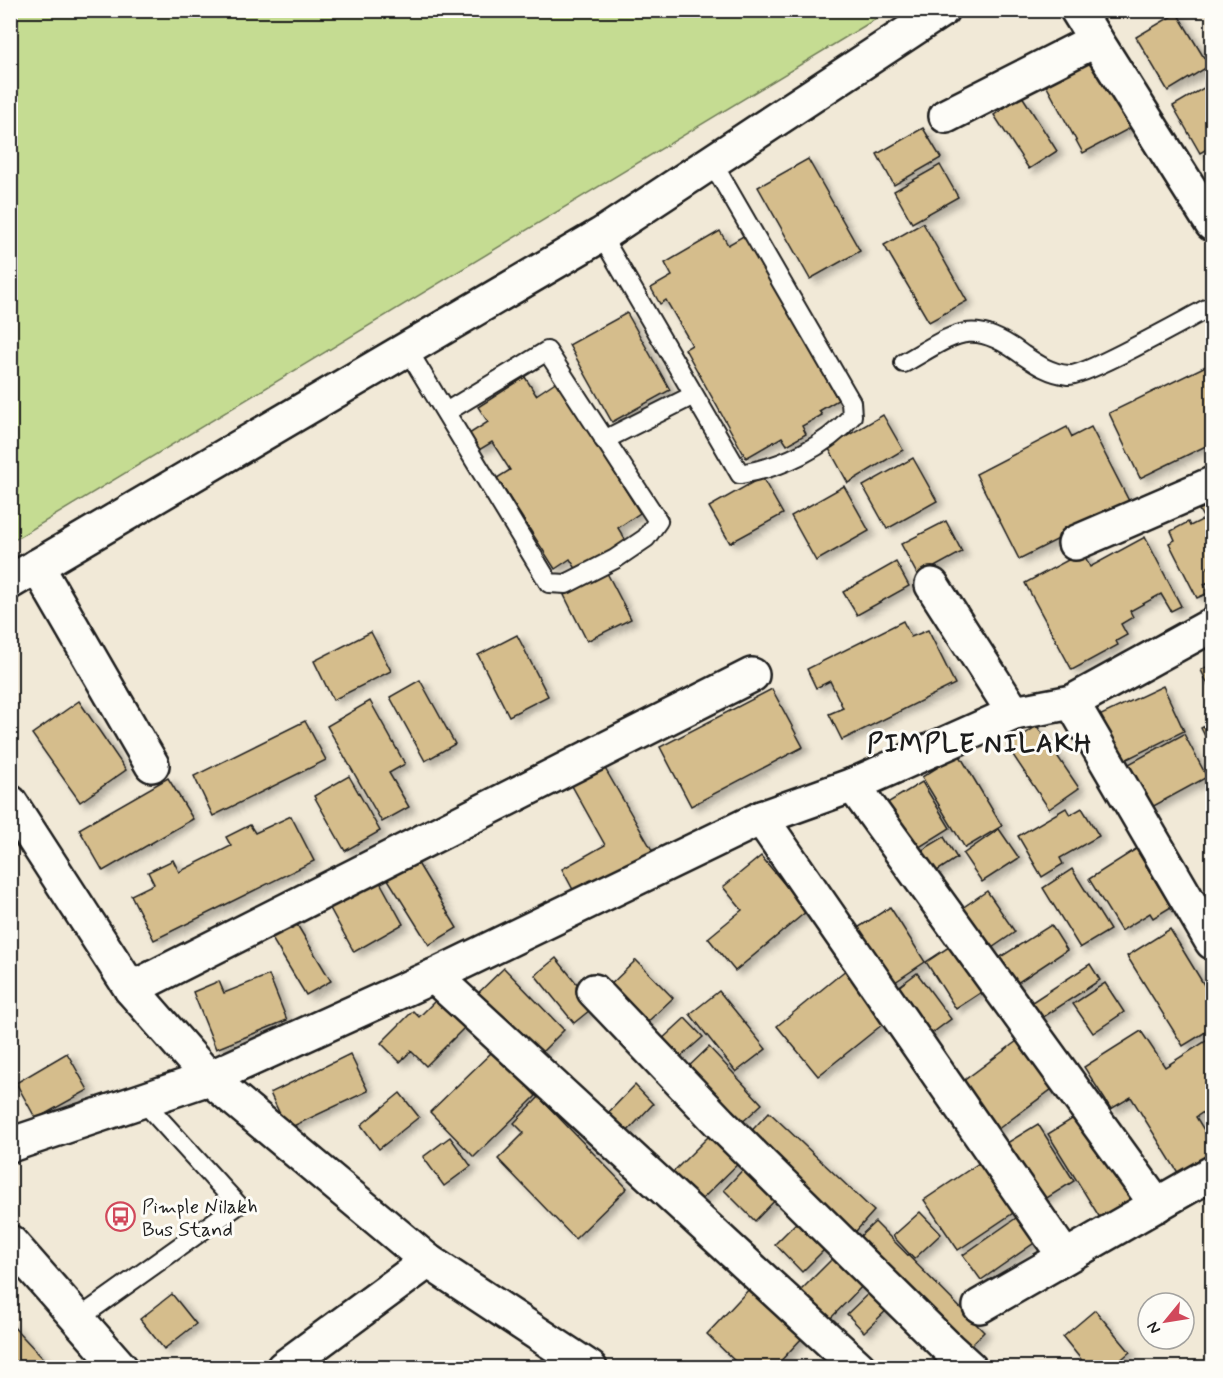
<svg xmlns="http://www.w3.org/2000/svg" width="1223" height="1378" font-family="Mynerve,sans-serif">
<style>
.green{fill:#c5dc92;stroke:#707c57;stroke-width:1.5}
.building{fill:#d5bd8c;stroke:#1c1c1c;stroke-width:1.5;filter:url(#shadow)}
.lines{fill:none;stroke-linecap:round;stroke-linejoin:round}
.lane-casing{stroke:#1c1c1c;stroke-width:22}
.street-casing{stroke:#1c1c1c;stroke-width:38}
.secondary-casing{stroke:#1c1c1c;stroke-width:38}
.lane{stroke:#fdfcf7;stroke-width:18}
.street{stroke:#fdfcf7;stroke-width:33}
.secondary{stroke:#fdfcf7;stroke-width:33}
.labels{text-anchor:middle;stroke-width:6;stroke-linejoin:round;paint-order:stroke}
.poi-label{font-size:20px;fill:#1c1c1c;stroke:#fdfcf7;text-anchor:start}
.district-label{font-size:26px;font-weight:bold;letter-spacing:1.5px;fill:#1c1c1c;stroke:#fdfcf7}
</style>
<defs>
<filter id="shadow"><feDropShadow dx="6" dy="4" stdDeviation="3" flood-color="#0004"/></filter>
</defs>
<rect width="100%" height="100%" fill="#f1e9d7"/>
<filter id="ink" filterUnits="userSpaceOnUse"><feTurbulence type="fractalNoise" baseFrequency=".0167" numOctaves="2"/><feDisplacementMap in="SourceGraphic" scale="12" xChannelSelector="R" yChannelSelector="G"/><feConvolveMatrix kernelMatrix="1 2 1 2 8 2 1 2 1" color-interpolation-filters="sRGB"/></filter>
<g filter="url(#ink)">
<path class="green" d="M 11,10 L 889,10 L 889,11 L 11,542 Z"/>
<g class="building">
<path d="M 1177,13 L 1209,66 L 1168,91 L 1136,37 Z"/>
<path d="M 1098,58 L 1134,126 L 1083,153 L 1046,85 Z"/>
<path d="M 1212,83 L 1212,146 L 1200,153 L 1173,106 Z"/>
<path d="M 1022,96 L 1057,151 L 1029,169 L 994,115 Z"/>
<path d="M 923,128 L 941,158 L 894,185 L 877,154 Z"/>
<path d="M 808,159 L 860,251 L 810,279 L 758,187 Z"/>
<path d="M 940,165 L 958,197 L 912,223 L 894,191 Z"/>
<path d="M 923,223 L 967,301 L 929,322 L 884,245 Z"/>
<path d="M 720,231 L 728,245 L 745,235 L 838,400 L 819,411 L 822,415 L 802,426 L 806,434 L 787,445 L 782,437 L 746,458 L 685,349 L 692,345 L 666,300 L 660,304 L 651,288 L 672,276 L 665,263 Z"/>
<path d="M 627,313 L 670,390 L 612,422 L 569,345 Z"/>
<path d="M 1212,363 L 1212,443 L 1140,478 L 1109,413 Z"/>
<path d="M 525,377 L 536,395 L 557,381 L 640,513 L 618,528 L 626,541 L 578,572 L 570,559 L 555,569 L 497,478 L 510,470 L 492,442 L 479,450 L 469,434 L 488,422 L 478,407 Z"/>
<path d="M 883,415 L 903,450 L 848,483 L 828,447 Z"/>
<path d="M 1067,427 L 1072,437 L 1091,427 L 1130,503 L 1019,559 L 976,474 Z"/>
<path d="M 913,458 L 937,501 L 887,529 L 863,486 Z"/>
<path d="M 762,477 L 783,514 L 730,543 L 709,507 Z"/>
<path d="M 844,486 L 869,531 L 816,561 L 791,516 Z"/>
<path d="M 1212,504 L 1212,564 L 1208,567 L 1212,581 L 1204,584 L 1208,593 L 1197,598 L 1169,543 L 1175,540 L 1171,531 L 1188,522 L 1190,526 L 1204,519 L 1199,510 Z"/>
<path d="M 946,521 L 962,552 L 918,576 L 901,544 Z"/>
<path d="M 1145,537 L 1181,606 L 1171,611 L 1161,594 L 1130,611 L 1133,617 L 1121,624 L 1127,635 L 1116,641 L 1118,645 L 1072,670 L 1025,583 L 1083,552 L 1090,567 Z"/>
<path d="M 896,562 L 909,586 L 857,615 L 843,592 Z"/>
<path d="M 607,573 L 631,619 L 587,641 L 564,595 Z"/>
<path d="M 903,621 L 911,637 L 928,630 L 955,684 L 842,740 L 829,714 L 843,708 L 830,681 L 816,688 L 807,669 Z"/>
<path d="M 371,632 L 391,671 L 333,700 L 314,661 Z"/>
<path d="M 517,635 L 548,696 L 509,716 L 478,655 Z"/>
<path d="M 1212,664 L 1212,693 L 1201,670 Z"/>
<path d="M 420,680 L 455,744 L 425,761 L 390,697 Z"/>
<path d="M 1163,686 L 1184,731 L 1121,762 L 1099,716 Z"/>
<path d="M 772,689 L 803,747 L 691,806 L 660,747 Z"/>
<path d="M 79,701 L 126,770 L 80,802 L 32,734 Z"/>
<path d="M 370,701 L 405,764 L 389,773 L 409,807 L 382,822 L 327,726 Z"/>
<path d="M 305,721 L 326,760 L 213,816 L 194,776 Z"/>
<path d="M 1212,722 L 1212,750 L 1201,728 Z"/>
<path d="M 1037,726 L 1079,788 L 1049,809 L 1007,746 Z"/>
<path d="M 1184,734 L 1207,777 L 1150,808 L 1127,765 Z"/>
<path d="M 959,754 L 1002,826 L 965,848 L 922,777 Z"/>
<path d="M 603,765 L 656,857 L 578,899 L 562,869 L 605,845 L 571,784 Z"/>
<path d="M 349,776 L 380,831 L 345,851 L 314,796 Z"/>
<path d="M 168,778 L 193,819 L 103,871 L 79,829 Z"/>
<path d="M 922,782 L 950,828 L 913,851 L 884,805 Z"/>
<path d="M 1066,808 L 1070,815 L 1082,808 L 1099,836 L 1060,858 L 1063,864 L 1042,877 L 1018,836 Z"/>
<path d="M 291,816 L 314,861 L 154,940 L 131,895 L 154,884 L 148,872 L 173,860 L 179,872 L 231,846 L 226,837 L 250,825 L 255,833 Z"/>
<path d="M 999,829 L 1019,858 L 982,882 L 963,854 Z"/>
<path d="M 944,837 L 957,858 L 928,877 L 914,855 Z"/>
<path d="M 1136,849 L 1171,907 L 1153,918 L 1150,913 L 1121,931 L 1089,879 Z"/>
<path d="M 413,855 L 457,928 L 429,945 L 384,873 Z"/>
<path d="M 761,856 L 807,911 L 735,971 L 708,938 L 742,910 L 723,887 Z"/>
<path d="M 1072,869 L 1110,930 L 1080,948 L 1043,888 Z"/>
<path d="M 375,873 L 403,924 L 354,952 L 326,901 Z"/>
<path d="M 987,891 L 1015,932 L 983,954 L 955,913 Z"/>
<path d="M 890,907 L 925,962 L 889,986 L 853,931 Z"/>
<path d="M 290,913 L 331,981 L 306,995 L 265,927 Z"/>
<path d="M 1051,925 L 1067,950 L 1005,991 L 988,965 Z"/>
<path d="M 1170,929 L 1212,998 L 1212,1028 L 1183,1046 L 1127,956 Z"/>
<path d="M 961,939 L 991,986 L 956,1009 L 926,962 Z"/>
<path d="M 556,958 L 595,1006 L 574,1023 L 535,975 Z"/>
<path d="M 636,960 L 673,998 L 640,1029 L 603,992 Z"/>
<path d="M 1090,964 L 1100,980 L 1039,1020 L 1029,1004 Z"/>
<path d="M 504,968 L 564,1030 L 534,1060 L 474,997 Z"/>
<path d="M 847,969 L 888,1020 L 818,1076 L 777,1026 Z"/>
<path d="M 917,973 L 951,1019 L 923,1040 L 889,994 Z"/>
<path d="M 269,975 L 287,1020 L 216,1049 L 193,992 L 219,981 L 224,993 Z"/>
<path d="M 1105,983 L 1124,1012 L 1093,1033 L 1073,1004 Z"/>
<path d="M 719,991 L 766,1049 L 736,1072 L 690,1014 Z"/>
<path d="M 437,999 L 465,1027 L 426,1066 L 411,1051 L 400,1062 L 381,1043 L 413,1011 L 419,1017 Z"/>
<path d="M 685,1018 L 703,1037 L 677,1060 L 660,1041 Z"/>
<path d="M 1141,1031 L 1165,1067 L 1212,1037 L 1212,1106 L 1196,1117 L 1212,1143 L 1212,1155 L 1180,1176 L 1131,1097 L 1111,1109 L 1084,1067 Z"/>
<path d="M 1017,1041 L 1052,1089 L 990,1135 L 979,1120 L 986,1114 L 962,1082 Z"/>
<path d="M 709,1047 L 762,1104 L 737,1127 L 685,1070 Z"/>
<path d="M 493,1051 L 536,1096 L 474,1157 L 430,1112 Z"/>
<path d="M 67,1053 L 88,1090 L 36,1119 L 16,1083 Z"/>
<path d="M 350,1054 L 368,1091 L 287,1129 L 270,1093 Z"/>
<path d="M 635,1085 L 653,1104 L 625,1134 L 605,1116 Z"/>
<path d="M 400,1093 L 419,1117 L 379,1149 L 361,1125 Z"/>
<path d="M 539,1097 L 627,1188 L 575,1239 L 498,1159 L 524,1133 L 514,1123 Z"/>
<path d="M 769,1112 L 874,1211 L 848,1240 L 743,1140 Z"/>
<path d="M 1080,1114 L 1137,1206 L 1105,1226 L 1048,1134 Z"/>
<path d="M 1038,1124 L 1074,1181 L 1042,1201 L 1007,1143 Z"/>
<path d="M 720,1125 L 748,1154 L 695,1206 L 667,1178 Z"/>
<path d="M 450,1137 L 471,1166 L 444,1186 L 423,1157 Z"/>
<path d="M 985,1159 L 1019,1209 L 958,1250 L 924,1200 Z"/>
<path d="M 749,1163 L 781,1194 L 755,1221 L 724,1190 Z"/>
<path d="M 920,1212 L 941,1234 L 914,1259 L 893,1236 Z"/>
<path d="M 803,1216 L 830,1244 L 802,1272 L 775,1244 Z"/>
<path d="M 1019,1216 L 1037,1241 L 981,1280 L 963,1255 Z"/>
<path d="M 875,1222 L 984,1332 L 962,1354 L 853,1243 Z"/>
<path d="M 840,1251 L 868,1280 L 828,1321 L 799,1292 Z"/>
<path d="M 877,1285 L 894,1303 L 864,1332 L 847,1314 Z"/>
<path d="M 751,1287 L 803,1337 L 774,1368 L 742,1368 L 707,1334 Z"/>
<path d="M 172,1294 L 196,1324 L 164,1349 L 140,1319 Z"/>
<path d="M 1095,1310 L 1130,1352 L 1111,1368 L 1088,1368 L 1063,1337 Z"/>
<path d="M 10,1323 L 52,1368 L 10,1368 Z"/>
</g>
<g class="lines">
<defs>
<g id="lane">
<path d="M 601,235 L 740,474 C 781,468 825,447 852,416 L 851,402 L 712,162"/>
<path d="M 407,349 L 549,583 L 566,584 L 615,559 L 646,538 L 658,521 L 547,351 L 446,412"/>
<path d="M 904,363 C 955,334 971,316 1023,355 C 1038,365 1050,373 1068,375 C 1085,377 1190,317 1212,306"/>
<path d="M 604,440 L 692,396"/>
<path d="M 78,1319 L 238,1205 L 142,1100"/>
</g>
<g id="street">
<path d="M 1077,10 L 1212,224"/>
<path d="M 946,116 L 1096,40"/>
<path d="M 1075,543 L 1212,484"/>
<path d="M 37,566 L 152,765"/>
<path d="M 932,585 L 1014,713"/>
<path d="M 853,785 L 1157,1205"/>
<path d="M 10,802 L 131,989 L 209,1078 L 428,1261 L 590,1368"/>
<path d="M 761,818 L 1065,1257"/>
<path d="M 434,976 L 859,1368"/>
<path d="M 131,989 L 752,675"/>
<path d="M 594,991 L 720,1123 L 949,1349 L 970,1368"/>
<path d="M 980,1306 L 1212,1173"/>
<path d="M 283,1368 L 428,1261"/>
</g>
<g id="secondary">
<path d="M 10,582 L 601,235 L 942,10"/>
<path d="M 1072,702 L 1212,942"/>
<path d="M 10,1145 L 209,1078 L 434,976 L 761,818 L 853,785 L 1014,713 L 1072,702 L 1212,625"/>
<path d="M 10,1242 L 121,1368"/>
</g>
</defs>
<use href="#lane" class="lane-casing"/>
<use href="#street" class="street-casing"/>
<use href="#secondary" class="secondary-casing"/>
<use href="#lane" class="lane"/>
<use href="#street" class="street"/>
<use href="#secondary" class="secondary"/>
</g>
</g>
<defs>
<symbol id="bus-ring" viewBox="-11 -11 22 22"><circle r="9.5" fill="#fdfcf7" stroke="#d1495b" stroke-width="1.5"/><path d="M-5-6H5V4H4V6H2V4H-2V6H-4V4H-5ZM-3.5-4V0h7V-4ZM-3.5 1.2v1.5H-2V1.2ZM2 1.2v1.5H3.5V1.2Z" fill="#d1495b"/></symbol>
</defs>
<g fill-rule="evenodd">
<use href="#bus-ring" x="104" y="1200" width="33" height="33"/>
</g>
<g class="labels">
<g class="poi-label">
<text x="142" y="1213">Pimple Nilakh<tspan x="142" dy="23">Bus Stand</tspan></text>
</g>
<g class="district-label">
<text x="980" y="752">PIMPLE NILAKH</text>
</g>
</g>
<rect width="1223" height="1378" fill="none" stroke="#fdfcf7" stroke-width="36"/>
<rect x="18" y="18" width="1187" height="1342" fill="none" stroke="#1c1c1c" stroke-width="2" filter="url(#ink)"/>
<g transform="translate(1166 1321) rotate(240)"><circle r="28" fill="#fdfcf7" stroke="#a3a29f" stroke-width="1.5"/>
<path d="M0-4.5L10 22L0 15L-10 22Z" fill="#d1495b"/>
<text y="-9" font-size="16" font-weight="bold" text-anchor="middle" fill="#1c1c1c">N</text>
</g>
</svg>
